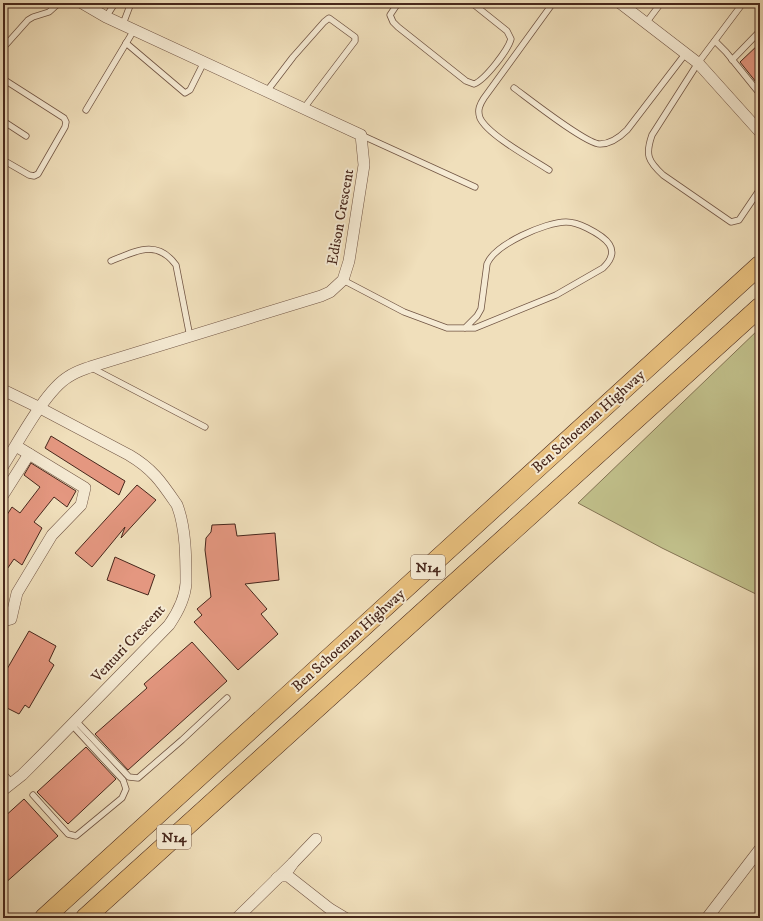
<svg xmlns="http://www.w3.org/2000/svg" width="763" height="921" font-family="'IM FELL DW Pica',serif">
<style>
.green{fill:#c1c08b;stroke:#847454}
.building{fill:#e49780;stroke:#47271c}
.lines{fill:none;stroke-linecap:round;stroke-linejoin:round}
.service-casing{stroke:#715544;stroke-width:7}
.minor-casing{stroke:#715544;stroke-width:12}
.motorway-casing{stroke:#47271c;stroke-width:20}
.service{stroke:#f5ead3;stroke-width:5.5}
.minor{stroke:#f5ead3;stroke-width:11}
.motorway{stroke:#e8c07e;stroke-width:19}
.labels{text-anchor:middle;stroke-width:4;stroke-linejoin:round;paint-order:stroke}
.shield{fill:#f5ead3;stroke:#7b6253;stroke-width:1}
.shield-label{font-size:14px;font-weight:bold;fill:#47271c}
.street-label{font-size:15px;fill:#47271c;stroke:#f5ead3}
</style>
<rect width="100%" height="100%" fill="#f0dfbb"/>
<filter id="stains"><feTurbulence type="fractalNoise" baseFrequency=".005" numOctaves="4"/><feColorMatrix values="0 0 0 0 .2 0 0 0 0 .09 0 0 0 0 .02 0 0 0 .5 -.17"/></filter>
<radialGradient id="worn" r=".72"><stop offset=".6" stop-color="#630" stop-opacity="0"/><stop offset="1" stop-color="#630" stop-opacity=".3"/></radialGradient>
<path class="green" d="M 760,328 L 760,596 L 662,548 L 578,503 Z"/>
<g class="building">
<path d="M 760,43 L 760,87 L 740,62 Z"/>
<path d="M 51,436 L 125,481 L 119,495 L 45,448 Z"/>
<path d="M 31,463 L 76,491 L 67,507 L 54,497 L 34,522 L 42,528 L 22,565 L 14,559 L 3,575 L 3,521 L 12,507 L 20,513 L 40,487 L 24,475 Z"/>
<path d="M 137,485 L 156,500 L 121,538 L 125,527 L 92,567 L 75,553 Z"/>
<path d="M 235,524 L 237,536 L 275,533 L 279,580 L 245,584 L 267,609 L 261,614 L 278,634 L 238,670 L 194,622 L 202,615 L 197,609 L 211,597 L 205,550 L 206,538 L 211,532 L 212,525 Z"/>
<path d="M 115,557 L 155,575 L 148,595 L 107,580 Z"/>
<path d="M 29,631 L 56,646 L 49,661 L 54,665 L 29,708 L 25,705 L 19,714 L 3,706 L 3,676 Z"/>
<path d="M 192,642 L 227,681 L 128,770 L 95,734 L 147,688 L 144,684 Z"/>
<path d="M 86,747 L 116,779 L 68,824 L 37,792 Z"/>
<path d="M 24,799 L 58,836 L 3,885 L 3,818 Z"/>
</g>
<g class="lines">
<defs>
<g id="service">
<path d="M 398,3 L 390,15 L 393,22 L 398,27 L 466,81 L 474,84 C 485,80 508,50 511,39 L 507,31 L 472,3"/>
<path d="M 743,3 L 698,63 L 652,135 C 645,155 648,161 663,175 L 731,222 L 739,220 L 760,189"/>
<path d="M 759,3 L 760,4"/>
<path d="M 106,17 L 115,3"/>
<path d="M 646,23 L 661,3"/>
<path d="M 123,24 L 131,3"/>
<path d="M 715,41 L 726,52 L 760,94"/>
<path d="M 126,43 L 185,93 L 190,90 L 204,62"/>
<path d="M 3,48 L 28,20 L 33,17 L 49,12 L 59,3"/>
<path d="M 732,60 L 760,31"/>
<path d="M 3,79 L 64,118 L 66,122 L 65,127 L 38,174 L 34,176 L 29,175 L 3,160"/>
<path d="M 514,88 C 529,99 586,144 600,144 C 611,144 620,137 627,130 L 686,53"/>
<path d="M 267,91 L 293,57 L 324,22 L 329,18 L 355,37 L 355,41 L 304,108"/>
<path d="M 86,110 L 134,30"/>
<path d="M 3,121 L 26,136"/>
<path d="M 361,135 L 475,187"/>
<path d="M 549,170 C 532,159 488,135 480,118 C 477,110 480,104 484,98 L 553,3"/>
<path d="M 111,261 C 136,251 157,239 176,265 L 190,337"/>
<path d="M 343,280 L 404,312 L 447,328 L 475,328 L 556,295 L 603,268 C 623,249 605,237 587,228 C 581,225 573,222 566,222 C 546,222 495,244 487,264 L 481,309 L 477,316 L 465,328"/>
<path d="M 90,367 L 205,427"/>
<path d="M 76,721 L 129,777 L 138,778 L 182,740 L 227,698"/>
<path d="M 3,773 L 12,783"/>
<path d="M 33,795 L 68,834 L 76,836 L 122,798 L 126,789 L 123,780 L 72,725"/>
</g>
<g id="minor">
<path d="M 620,3 L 698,63 L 760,132"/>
<path d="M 3,390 L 40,408 L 129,455 C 153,469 162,483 177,505 C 186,528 186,559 186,583 C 185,599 178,612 169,625 L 42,755 L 22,775 L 3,790"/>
<path d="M 3,466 C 18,443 45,391 68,377 C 75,372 82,370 90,367 L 321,296 L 330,292 L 343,280 L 349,261 L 364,165 L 361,135 L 106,17 L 82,3"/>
<path d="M 3,495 L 29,454"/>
<path d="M 3,621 L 11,619 L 17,593 L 52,535 L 81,505 L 85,488 L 16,446"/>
<path d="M 289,869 L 293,863 L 316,839"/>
<path d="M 277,878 L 281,876 L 288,876 L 330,909 L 345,918"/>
<path d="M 237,918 L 293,863"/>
<path d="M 707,918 L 760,849"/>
</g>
<g id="motorway">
<path d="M 44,918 L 760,265"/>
<path d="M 85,918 L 760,307"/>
</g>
</defs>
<use href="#service" class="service-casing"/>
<use href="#minor" class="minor-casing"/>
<use href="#motorway" class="motorway-casing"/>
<use href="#service" class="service"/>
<use href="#minor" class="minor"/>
<use href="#motorway" class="motorway"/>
</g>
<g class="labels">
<g class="shield">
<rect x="411" y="555" width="34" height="24" rx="3"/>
<rect x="157" y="825" width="34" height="24" rx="3"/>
</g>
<g class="shield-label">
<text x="428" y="572">N14</text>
<text x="174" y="842">N14</text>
</g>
<g class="street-label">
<text transform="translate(340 217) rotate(-80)" y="5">Edison Crescent</text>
<text transform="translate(588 421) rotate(-42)" y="5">Ben Schoeman Highway</text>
<text transform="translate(348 640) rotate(-42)" y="5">Ben Schoeman Highway</text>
<text transform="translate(128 643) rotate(-47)" y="5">Venturi Crescent</text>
</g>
</g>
<rect width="763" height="921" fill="none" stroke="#f0dfbb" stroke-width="16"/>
<rect x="4" y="4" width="755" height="913" fill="none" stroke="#47271c" stroke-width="2"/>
<rect x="8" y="8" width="747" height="905" fill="none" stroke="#47271c"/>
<rect width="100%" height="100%" filter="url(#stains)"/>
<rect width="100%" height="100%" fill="url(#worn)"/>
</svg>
